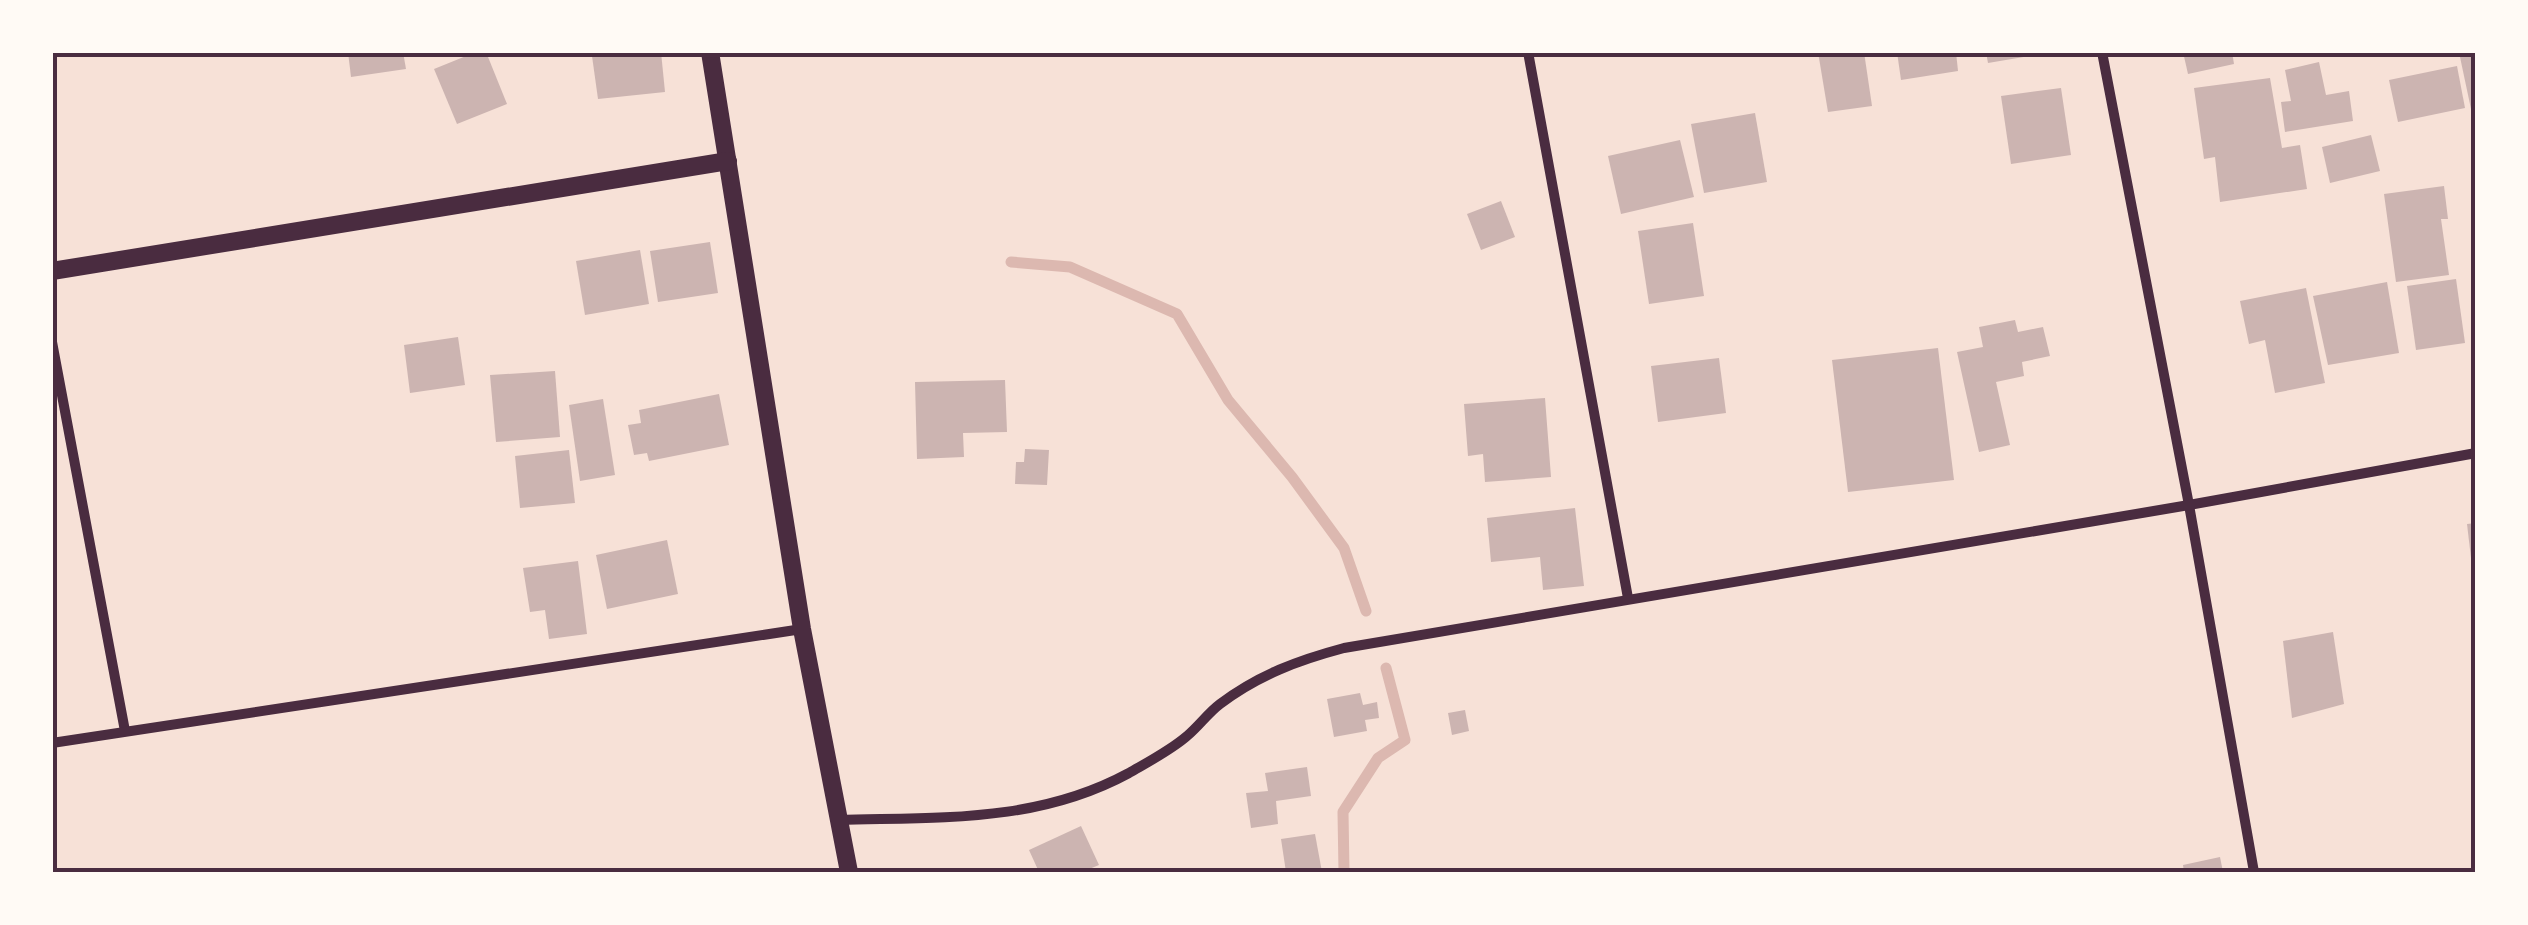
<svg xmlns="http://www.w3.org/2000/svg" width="2528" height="925" font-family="'Alegreya Sans',sans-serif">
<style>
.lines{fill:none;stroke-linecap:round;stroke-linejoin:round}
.stream{stroke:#dcb8b0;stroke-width:11}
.building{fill:#ccb4b1}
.minor{stroke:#4a2c40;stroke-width:10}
.tertiary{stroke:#4a2c40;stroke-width:18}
.neatline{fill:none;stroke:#4a2c40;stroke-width:4}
</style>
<rect width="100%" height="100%" fill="#f7e1d7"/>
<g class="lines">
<g class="stream">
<path d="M 1011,262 L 1070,267 L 1177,314 L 1228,400 L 1292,477 L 1344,548 L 1366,611"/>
<path d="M 1344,872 L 1343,812 L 1378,758 L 1405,740 L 1386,668"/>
</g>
</g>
<g class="building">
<path d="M 348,52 L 403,52 L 406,69 L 351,77 Z"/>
<path d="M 476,52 L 486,52 L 507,104 L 457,124 L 434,69 Z"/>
<path d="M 625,52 L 661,52 L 665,92 L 598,99 L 592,56 Z"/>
<path d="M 1818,52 L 1864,52 L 1872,106 L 1828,112 Z"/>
<path d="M 1897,52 L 1956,52 L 1958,71 L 1901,80 Z"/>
<path d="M 1986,52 L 2035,52 L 2035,55 L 1988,63 Z"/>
<path d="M 2183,52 L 2232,52 L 2234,64 L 2188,74 Z"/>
<path d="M 2476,54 L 2476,108 L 2471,109 L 2460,57 Z"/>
<path d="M 2319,62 L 2326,95 L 2349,91 L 2353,121 L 2285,132 L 2281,102 L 2291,101 L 2285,70 Z"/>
<path d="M 2457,66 L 2465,108 L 2398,122 L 2389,80 Z"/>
<path d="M 2270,78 L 2282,148 L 2300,145 L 2307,189 L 2220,202 L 2215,157 L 2204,159 L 2194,88 Z"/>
<path d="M 2061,88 L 2071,155 L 2011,164 L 2001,96 Z"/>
<path d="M 1755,113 L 1767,182 L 1704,193 L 1691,124 Z"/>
<path d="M 2371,135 L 2380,171 L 2330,183 L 2322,147 Z"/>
<path d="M 1680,140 L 1694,197 L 1621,214 L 1608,156 Z"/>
<path d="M 2444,186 L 2448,219 L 2441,219 L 2449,275 L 2396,282 L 2384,194 Z"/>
<path d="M 1501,201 L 1515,237 L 1481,250 L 1467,214 Z"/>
<path d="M 1693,223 L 1704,296 L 1649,304 L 1638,231 Z"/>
<path d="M 710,242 L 718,293 L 658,302 L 650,251 Z"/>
<path d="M 640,250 L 649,304 L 585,315 L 576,261 Z"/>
<path d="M 2456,279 L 2465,343 L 2416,350 L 2407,286 Z"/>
<path d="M 2387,282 L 2399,353 L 2328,365 L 2313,296 Z"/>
<path d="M 2306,288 L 2325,383 L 2275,393 L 2265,340 L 2249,344 L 2240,301 Z"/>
<path d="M 2015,320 L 2018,332 L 2043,327 L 2050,356 L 2022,362 L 2024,376 L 1996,382 L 2010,445 L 1979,452 L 1957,352 L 1983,347 L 1979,327 Z"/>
<path d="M 458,337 L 465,385 L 410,393 L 404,345 Z"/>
<path d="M 1938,348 L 1954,480 L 1848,492 L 1832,360 Z"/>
<path d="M 1719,358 L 1726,413 L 1658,422 L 1651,366 Z"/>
<path d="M 555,371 L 560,437 L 496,442 L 490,375 Z"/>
<path d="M 1005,380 L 1007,432 L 963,433 L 964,457 L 917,459 L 915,382 Z"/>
<path d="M 719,394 L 729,445 L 649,461 L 647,453 L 634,455 L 628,425 L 641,423 L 639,410 Z"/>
<path d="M 1545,398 L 1551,477 L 1485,482 L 1483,454 L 1468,456 L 1464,404 Z"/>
<path d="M 603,399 L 615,475 L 580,481 L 569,405 Z"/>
<path d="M 1025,449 L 1049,450 L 1047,485 L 1015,484 L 1016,462 L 1024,462 Z"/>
<path d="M 569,450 L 575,503 L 520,508 L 515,456 Z"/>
<path d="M 1575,508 L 1584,586 L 1543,590 L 1540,557 L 1491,562 L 1487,518 Z"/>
<path d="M 2476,523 L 2476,575 L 2473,575 L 2467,524 Z"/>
<path d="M 667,540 L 678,594 L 607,609 L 596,555 Z"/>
<path d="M 578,561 L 587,634 L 549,639 L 545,610 L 530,612 L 523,568 Z"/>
<path d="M 2333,632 L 2344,704 L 2292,718 L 2283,641 Z"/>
<path d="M 1360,693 L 1363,705 L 1377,702 L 1379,718 L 1365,720 L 1367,731 L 1334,737 L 1327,699 Z"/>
<path d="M 1465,710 L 1469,731 L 1452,735 L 1448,713 Z"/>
<path d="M 1307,767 L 1311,796 L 1276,801 L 1278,824 L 1251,828 L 1246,793 L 1268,791 L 1265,773 Z"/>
<path d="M 1081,826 L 1099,865 L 1082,872 L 1039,872 L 1029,850 Z"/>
<path d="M 1315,834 L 1322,872 L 1286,872 L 1281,839 Z"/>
<path d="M 2220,857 L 2223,872 L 2184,872 L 2183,865 Z"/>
</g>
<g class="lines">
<g class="minor">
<path d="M 1528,52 L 1628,598"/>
<path d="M 2102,52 L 2189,505 L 2254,872"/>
<path d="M 52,342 L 125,731"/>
<path d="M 52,743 L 802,629"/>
<path d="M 839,820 C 941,817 1037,823 1129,773 C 1148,762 1171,750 1187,736 C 1199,726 1208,713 1220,704 C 1258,675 1299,660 1344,648 L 2189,505 L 2476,453"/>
</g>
<g class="tertiary">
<path d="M 710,52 L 802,629 L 849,872"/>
<path d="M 52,271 L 728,161"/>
</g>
</g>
<rect width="2528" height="925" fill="none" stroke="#fffaf5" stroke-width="110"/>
<rect x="55" y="55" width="2418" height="815" class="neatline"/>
</svg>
